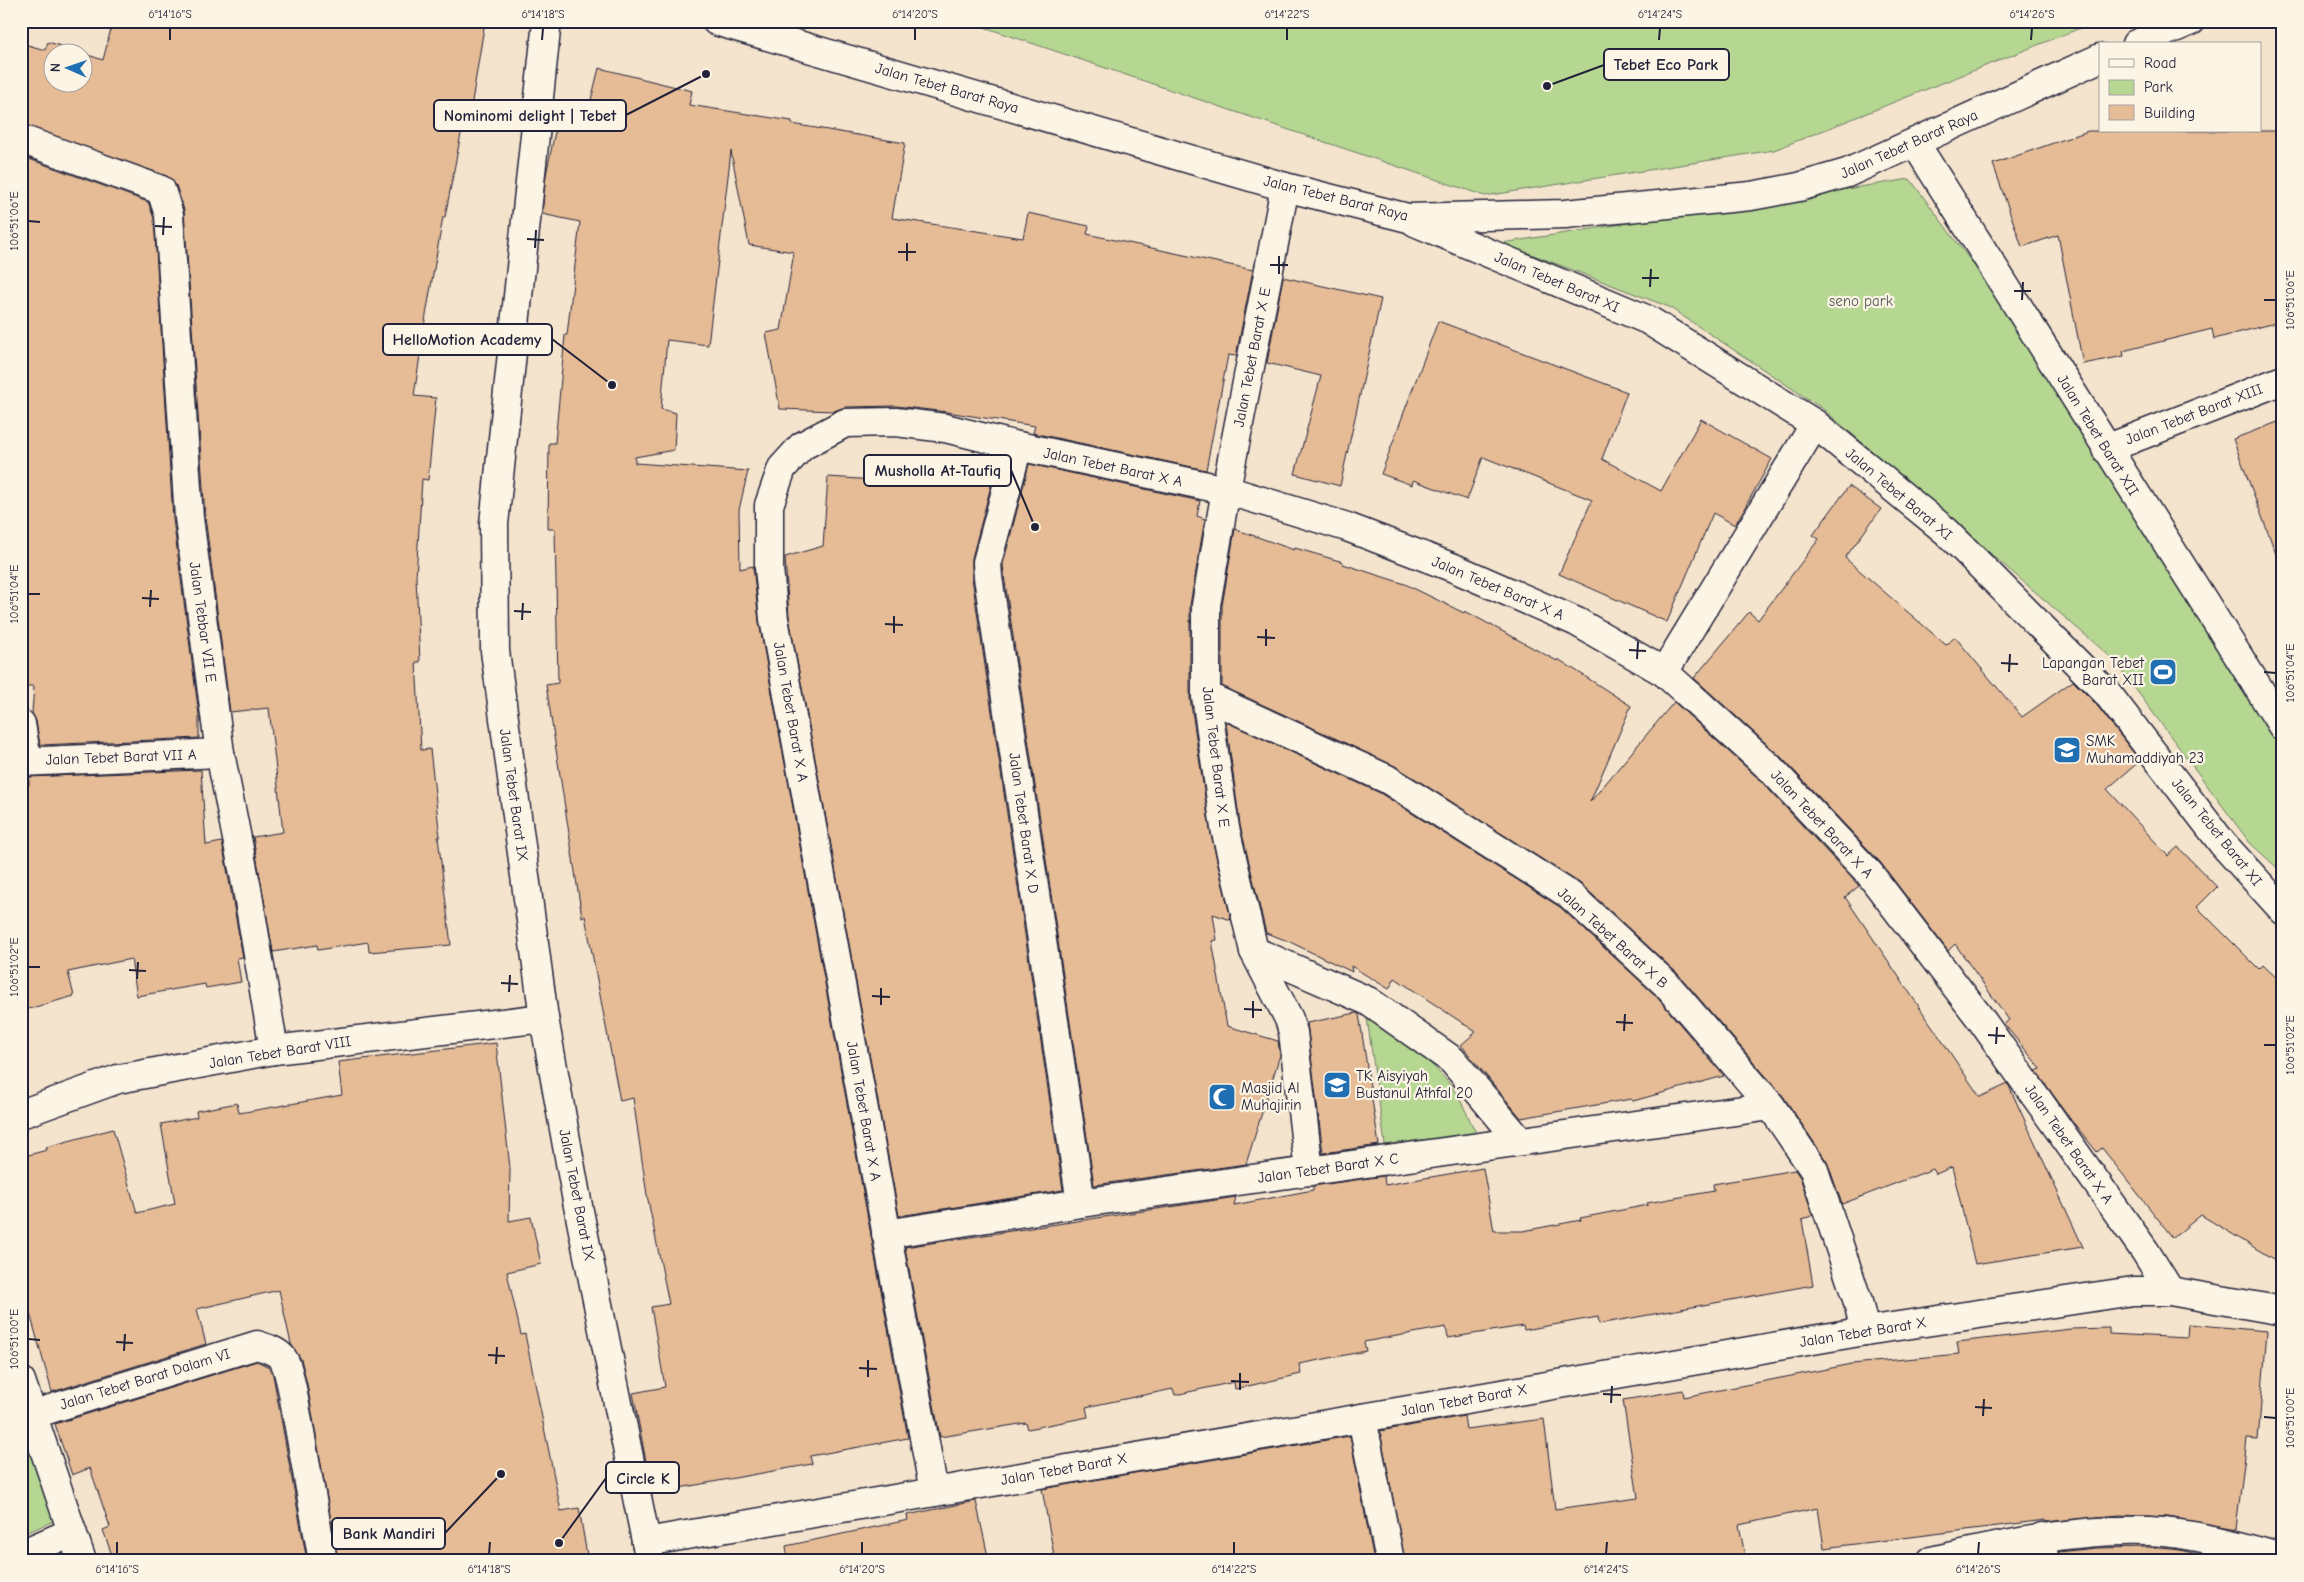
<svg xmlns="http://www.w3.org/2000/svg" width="2304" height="1582" font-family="'Comic Neue',sans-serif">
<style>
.green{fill:#b5d791;stroke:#6c7c66}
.building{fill:#e6bc96;stroke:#22223b}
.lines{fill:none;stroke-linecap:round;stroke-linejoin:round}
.minor-casing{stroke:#22223b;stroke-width:31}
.minor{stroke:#fcf5e5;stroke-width:28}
.ticks{fill:none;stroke:#22223b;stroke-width:2}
.labels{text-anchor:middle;stroke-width:4.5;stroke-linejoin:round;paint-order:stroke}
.street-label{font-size:15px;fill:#22223b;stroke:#fcf5e5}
.park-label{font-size:15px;fill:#4e5855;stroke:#fcf5e5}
.poi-label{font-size:15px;fill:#22223b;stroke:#fcf5e5;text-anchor:start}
.leader{fill:none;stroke:#22223b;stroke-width:2}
.callout-dot{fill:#22223b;stroke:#fcf5e5;stroke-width:2}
.callout{fill:#fcf5e5;stroke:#22223b;stroke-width:2}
.callout-label{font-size:16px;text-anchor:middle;font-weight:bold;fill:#22223b}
.neatline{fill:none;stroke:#22223b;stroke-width:2}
.ticks-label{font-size:12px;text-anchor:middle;fill:#22223b}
</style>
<rect width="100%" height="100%" fill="#f5e4cd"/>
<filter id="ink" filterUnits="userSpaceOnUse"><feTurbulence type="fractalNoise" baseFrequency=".02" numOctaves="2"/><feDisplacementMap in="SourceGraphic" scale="10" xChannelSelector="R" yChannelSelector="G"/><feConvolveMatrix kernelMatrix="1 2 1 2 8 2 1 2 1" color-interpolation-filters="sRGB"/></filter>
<g filter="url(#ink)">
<g class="green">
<path d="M 966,21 L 2098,21 L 1774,150 L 1485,196 Z"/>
<path d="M 1910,179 L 1979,272 L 2283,727 L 2283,873 L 2250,843 L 2113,659 L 1823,409 L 1669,307 L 1502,243 Z"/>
<path d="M 1367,1018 C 1397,1034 1437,1064 1456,1093 C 1464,1106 1470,1121 1477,1135 L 1386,1151 Z"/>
<path d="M 28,1428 L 56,1520 L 21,1535 L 21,1433 Z"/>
</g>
<g class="building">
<path d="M 113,21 L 485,21 L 470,114 L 465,113 L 445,217 L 443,217 L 426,315 L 414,396 L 436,398 L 428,480 L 422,479 L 416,577 L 420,662 L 416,662 L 421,750 L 430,749 L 440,837 L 438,837 L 451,945 L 369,952 L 368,942 L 318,950 L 317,945 L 273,952 L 253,837 L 283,832 L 269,708 L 230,712 L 205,516 L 184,210 L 176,185 L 167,176 L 21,124 L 21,43 L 45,50 L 48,42 L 81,52 L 52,52 L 52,82 L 82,82 L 82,53 L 103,60 Z"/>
<path d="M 599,68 L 692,91 L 689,105 L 792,121 L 792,124 L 905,143 L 892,218 L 1023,238 L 1028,213 L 1089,226 L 1087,234 L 1253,270 L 1236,356 L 1228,355 L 1206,470 L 1033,433 L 1035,426 L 947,412 L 896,406 L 845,407 L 834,411 L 780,409 L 766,333 L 781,330 L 794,252 L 749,245 L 731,151 L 708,345 L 667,340 L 661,409 L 676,413 L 674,450 L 635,457 L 635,463 L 748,471 L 739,510 L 740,569 L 753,566 L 759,622 L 908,1438 L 810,1456 L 812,1464 L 652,1493 L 633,1393 L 665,1387 L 651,1307 L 669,1304 L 647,1195 L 633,1098 L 620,1101 L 585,916 L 582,917 L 546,685 L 558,683 L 555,529 L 548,529 L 549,443 L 555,443 L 565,335 L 567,335 L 580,222 L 542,214 L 546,175 L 557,122 L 584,128 Z"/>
<path d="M 2088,131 L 2283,131 L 2283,321 L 2214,339 L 2212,329 L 2123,351 L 2124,356 L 2083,364 L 2058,235 L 2022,247 L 1993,164 Z"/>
<path d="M 21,156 L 148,202 L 154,218 L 173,519 L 199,715 L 199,738 L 40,745 L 36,721 L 32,713 L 34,686 L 26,686 L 28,637 L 21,637 L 21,278 L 23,277 Z"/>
<path d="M 1283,277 L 1381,299 L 1340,486 L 1295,474 L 1321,376 L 1267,363 Z"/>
<path d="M 1438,321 L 1627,392 L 1602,459 L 1661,491 L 1701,419 L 1772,459 L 1735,525 L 1713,513 L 1667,622 L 1559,574 L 1592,500 L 1483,457 L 1467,500 L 1413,480 L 1412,485 L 1381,474 Z"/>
<path d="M 2283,420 L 2283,561 L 2279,562 L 2233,439 Z"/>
<path d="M 1029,464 L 1200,501 L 1197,516 L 1205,519 L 1190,605 L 1190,698 L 1210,830 L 1231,920 L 1213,914 L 1217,940 L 1212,941 L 1227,1026 L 1278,1041 L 1280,1055 L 1246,1164 L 1094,1185 L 1004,575 L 1003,564 Z"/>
<path d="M 907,475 L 992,482 L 972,558 L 972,578 L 1063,1190 L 899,1216 L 789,617 L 785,557 L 823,546 L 828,477 L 906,482 Z"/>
<path d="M 1849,486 L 1881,509 L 1845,558 L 1946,645 L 1955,637 L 2022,717 L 2073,681 L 2095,703 L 2140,761 L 2107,789 L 2168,856 L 2178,847 L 2217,887 L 2197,907 L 2259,969 L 2263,965 L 2283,984 L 2283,1265 L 2201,1215 L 2173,1238 L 2102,1148 L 2097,1152 L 2072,1121 L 2036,1071 L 2041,1069 L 2004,1024 L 2009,1020 L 1955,944 L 1948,951 L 1880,862 L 1781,757 L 1694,678 L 1749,612 L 1758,620 L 1819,539 L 1813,535 Z"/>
<path d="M 1235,529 L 1294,550 L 1295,548 L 1343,562 L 1343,564 L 1405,584 L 1464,613 L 1465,611 L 1557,661 L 1558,659 L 1631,706 L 1590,802 L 1674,702 L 1759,779 L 1859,886 L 1845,897 L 1980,1097 L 2008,1084 L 2083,1247 L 1975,1264 L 1952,1167 L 1936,1174 L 1933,1169 L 1842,1204 L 1827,1162 L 1783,1096 L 1678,974 L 1581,884 L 1395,766 L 1222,686 L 1222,606 Z"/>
<path d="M 1226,722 L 1380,793 L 1560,907 L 1655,995 L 1724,1076 L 1633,1101 L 1631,1099 L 1521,1118 L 1461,1045 L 1476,1032 L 1395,978 L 1389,989 L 1351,966 L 1352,972 L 1288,941 L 1266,933 L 1240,825 Z"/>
<path d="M 201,770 L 206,845 L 222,842 L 243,957 L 237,958 L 241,982 L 206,988 L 205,984 L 137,996 L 131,959 L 68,972 L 74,996 L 21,1011 L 21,786 L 29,785 L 29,777 Z"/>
<path d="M 1356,1013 L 1359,1014 L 1379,1145 L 1323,1153 L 1307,1023 Z"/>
<path d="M 496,1043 L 510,1168 L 509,1221 L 531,1217 L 541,1264 L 507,1272 L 521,1335 L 525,1334 L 561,1511 L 579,1508 L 588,1561 L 338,1561 L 307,1384 L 301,1359 L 291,1344 L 279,1290 L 197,1309 L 206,1344 L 52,1392 L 29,1310 L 21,1312 L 21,1157 L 47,1150 L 46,1147 L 113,1129 L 137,1213 L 175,1204 L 161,1124 L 197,1117 L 196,1111 L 237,1103 L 239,1113 L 342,1095 L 338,1062 Z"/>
<path d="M 1483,1168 L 1494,1231 L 1523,1231 L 1581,1220 L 1580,1218 L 1648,1205 L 1647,1203 L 1714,1191 L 1713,1184 L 1795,1170 L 1800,1177 L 1813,1215 L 1802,1220 L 1813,1285 L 1599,1324 L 1598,1317 L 1524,1330 L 1523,1326 L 1448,1338 L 1446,1327 L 1364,1342 L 1366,1351 L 1299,1364 L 1301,1374 L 1235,1389 L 1234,1382 L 1175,1395 L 1173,1389 L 1086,1407 L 1088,1417 L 1028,1429 L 1026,1423 L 940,1437 L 905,1247 L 1236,1197 L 1234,1205 L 1313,1190 L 1313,1186 L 1384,1176 L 1385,1185 Z"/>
<path d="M 2188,1324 L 2267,1331 L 2258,1440 L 2247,1439 L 2236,1529 L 2168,1517 L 2120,1515 L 2045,1522 L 2045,1520 L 1824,1548 L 1818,1508 L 1739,1525 L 1746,1561 L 1405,1561 L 1380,1431 L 1464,1416 L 1466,1429 L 1544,1419 L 1555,1509 L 1638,1498 L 1623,1400 L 1683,1390 L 1684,1397 L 1852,1364 L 1959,1354 L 1957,1342 L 2071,1329 L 2109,1328 L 2109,1334 L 2187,1338 Z"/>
<path d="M 257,1361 L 269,1367 L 273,1375 L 307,1561 L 114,1561 L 103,1530 L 110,1527 L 90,1468 L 72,1475 L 55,1424 Z"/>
<path d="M 1350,1436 L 1374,1561 L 1055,1561 L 1042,1489 Z"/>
<path d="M 976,1501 L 989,1561 L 788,1561 L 786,1546 L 908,1520 L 907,1515 Z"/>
<path d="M 2148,1547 L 2180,1550 L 2232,1561 L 2059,1561 L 2059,1552 L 2095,1548 Z"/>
</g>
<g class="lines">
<defs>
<g id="minor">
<path d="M 547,21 L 494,524 L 495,651 L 544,1018 L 577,1201 L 650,1561"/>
<path d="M 716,21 L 1285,187 L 1408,218 L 1565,214 L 1751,196 L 1799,187 L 1847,173 L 2100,58"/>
<path d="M 2136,44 L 2191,21"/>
<path d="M 21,139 L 161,190 L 169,215 L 189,518 L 220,753 L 247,889 L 274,1050"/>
<path d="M 1915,143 L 2283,727"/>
<path d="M 1285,187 L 1226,490 L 1206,605 L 1206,696 L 1225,828 L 1254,951 L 1289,1019 L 1293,1032 L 1309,1171"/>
<path d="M 1415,222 L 1648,320 L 1815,424 L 1947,532 L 2107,693 L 2223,844 L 2283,910"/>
<path d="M 1018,446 L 987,562 L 988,577 L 1081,1203"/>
<path d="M 2106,449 L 2283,380"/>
<path d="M 1664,672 L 1815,424"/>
<path d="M 1206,696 L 1387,779 L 1570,895 L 1666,984 L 1771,1106 L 1814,1170 L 1858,1302 L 1865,1331"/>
<path d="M 21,724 L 27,760"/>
<path d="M 21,762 L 220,753"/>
<path d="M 1254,951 L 1368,1001 L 1452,1060 L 1519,1140"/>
<path d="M 21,1114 L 118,1079 L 274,1050 L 544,1018"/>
<path d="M 886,1234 L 1081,1203 L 1771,1106"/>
<path d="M 21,1381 L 82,1561"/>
<path d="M 1362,1418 L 1390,1561"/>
<path d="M 21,1423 L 34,1414 L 257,1345 C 287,1354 285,1359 292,1388 L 323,1561"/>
<path d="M 934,1492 L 774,619 L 769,568 L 769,505 L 782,468 L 802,446 L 845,423 L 896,422 L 945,428 L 1018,446 L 1226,490 L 1347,527 L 1454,568 L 1577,622 L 1664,672 L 1770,768 L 1869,873 L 1980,1018 L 2145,1251 L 2170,1291"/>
<path d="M 2042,1537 L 2044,1561"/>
<path d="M 646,1542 L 1865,1331 L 2133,1291 L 2170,1291 L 2283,1311"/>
<path d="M 21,1554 L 72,1532"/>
<path d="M 1931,1561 C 2003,1545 2074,1528 2149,1531 C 2194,1533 2239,1546 2283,1558"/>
</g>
</defs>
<use href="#minor" class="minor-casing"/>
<use href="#minor" class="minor"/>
</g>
</g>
<path class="ticks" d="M 170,40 L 170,28M 542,40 L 543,28M 915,40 L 915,28M 1287,40 L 1287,28M 1659,40 L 1660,28M 2031,40 L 2032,28M 28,221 L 40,222M 155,226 L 172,227M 163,235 L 164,217M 527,239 L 544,240M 535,248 L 536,230M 898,252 L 916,252M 907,261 L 907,243M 1270,265 L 1288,265M 1279,274 L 1279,256M 1642,278 L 1659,278M 1650,287 L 1651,269M 2014,291 L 2031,291M 2022,300 L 2023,282M 2264,300 L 2276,300M 28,594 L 40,594M 142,598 L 159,599M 150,607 L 151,590M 514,611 L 531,612M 522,620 L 523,603M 885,624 L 903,625M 894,633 L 894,616M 1257,637 L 1275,638M 1266,646 L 1266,629M 1629,650 L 1646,651M 1637,659 L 1638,642M 2001,663 L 2018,664M 2009,672 L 2010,654M 2264,672 L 2276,673M 28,967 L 40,967M 129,970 L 146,971M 137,979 L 138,962M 501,983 L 518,984M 509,992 L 510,975M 872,996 L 890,997M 881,1005 L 881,988M 1244,1009 L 1262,1010M 1253,1018 L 1253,1001M 1616,1022 L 1633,1023M 1624,1031 L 1625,1014M 1988,1035 L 2005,1036M 1996,1044 L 1997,1027M 2264,1045 L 2276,1045M 28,1339 L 40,1340M 116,1342 L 133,1343M 124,1351 L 125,1334M 488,1355 L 505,1356M 496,1364 L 497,1347M 859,1368 L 877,1369M 868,1377 L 868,1360M 1231,1381 L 1249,1382M 1240,1390 L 1240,1373M 1603,1394 L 1621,1395M 1611,1403 L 1612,1386M 1975,1407 L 1992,1408M 1983,1416 L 1984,1399M 2264,1417 L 2276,1418M 117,1554 L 117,1542M 489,1554 L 490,1542M 862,1554 L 862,1542M 1234,1554 L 1234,1542M 1606,1554 L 1607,1542M 1978,1554 L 1979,1542"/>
<defs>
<symbol id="stadium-square" viewBox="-11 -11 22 22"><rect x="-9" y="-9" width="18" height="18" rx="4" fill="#1f6fb2" stroke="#fcf5e5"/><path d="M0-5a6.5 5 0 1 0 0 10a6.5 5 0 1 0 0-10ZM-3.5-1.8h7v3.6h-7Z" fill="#fff"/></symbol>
<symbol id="school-square" viewBox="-11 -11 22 22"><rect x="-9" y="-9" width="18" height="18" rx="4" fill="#1f6fb2" stroke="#fcf5e5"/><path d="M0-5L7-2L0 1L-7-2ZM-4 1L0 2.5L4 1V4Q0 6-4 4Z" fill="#fff"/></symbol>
<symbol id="mosque-square" viewBox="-11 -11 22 22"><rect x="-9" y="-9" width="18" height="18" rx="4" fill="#1f6fb2" stroke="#fcf5e5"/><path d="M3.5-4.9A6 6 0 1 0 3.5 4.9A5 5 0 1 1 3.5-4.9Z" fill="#fff"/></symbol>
</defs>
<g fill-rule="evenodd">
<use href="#stadium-square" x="2147" y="656" width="32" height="32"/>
<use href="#school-square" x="2051" y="734" width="32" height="32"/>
<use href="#school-square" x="1321" y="1069" width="32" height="32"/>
<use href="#mosque-square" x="1206" y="1081" width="32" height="32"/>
</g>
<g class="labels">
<g class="street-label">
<text transform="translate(947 88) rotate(16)" y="5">Jalan Tebet Barat Raya</text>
<text transform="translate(1909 144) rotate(-24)" y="5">Jalan Tebet Barat Raya</text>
<text transform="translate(1336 198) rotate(14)" y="5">Jalan Tebet Barat Raya</text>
<text transform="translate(1557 282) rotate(23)" y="5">Jalan Tebet Barat XI</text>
<text transform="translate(1252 357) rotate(-79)" y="5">Jalan Tebet Barat X E</text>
<text transform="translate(2194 414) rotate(-21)" y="5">Jalan Tebet Barat XIII</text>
<text transform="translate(2098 435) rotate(58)" y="5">Jalan Tebet Barat XII</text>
<text transform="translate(1113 467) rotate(12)" y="5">Jalan Tebet Barat X A</text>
<text transform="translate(1899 494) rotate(40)" y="5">Jalan Tebet Barat XI</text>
<text transform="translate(1498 588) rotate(23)" y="5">Jalan Tebet Barat X A</text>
<text transform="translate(203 622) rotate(82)" y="5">Jalan Tebbar VII E</text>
<text transform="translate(791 712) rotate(80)" y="5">Jalan Tebet Barat X A</text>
<text transform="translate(121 757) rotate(-2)" y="5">Jalan Tebet Barat VII A</text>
<text transform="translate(1216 757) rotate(83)" y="5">Jalan Tebet Barat X E</text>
<text transform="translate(514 795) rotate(82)" y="5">Jalan Tebet Barat IX</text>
<text transform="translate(1024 823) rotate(82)" y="5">Jalan Tebet Barat X D</text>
<text transform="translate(1822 824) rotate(47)" y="5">Jalan Tebet Barat X A</text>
<text transform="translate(2217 832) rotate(51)" y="5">Jalan Tebet Barat XI</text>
<text transform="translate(1613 938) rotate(42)" y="5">Jalan Tebet Barat X B</text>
<text transform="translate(280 1052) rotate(-9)" y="5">Jalan Tebet Barat VIII</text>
<text transform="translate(864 1111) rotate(80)" y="5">Jalan Tebet Barat X A</text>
<text transform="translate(2069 1144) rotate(55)" y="5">Jalan Tebet Barat X A</text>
<text transform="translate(1328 1168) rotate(-8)" y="5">Jalan Tebet Barat X C</text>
<text transform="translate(577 1195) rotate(79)" y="5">Jalan Tebet Barat IX</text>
<text transform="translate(1863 1332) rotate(-9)" y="5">Jalan Tebet Barat X</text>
<text transform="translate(145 1379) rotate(-17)" y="5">Jalan Tebet Barat Dalam VI</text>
<text transform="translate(1464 1400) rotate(-10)" y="5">Jalan Tebet Barat X</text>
<text transform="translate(1064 1469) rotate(-10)" y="5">Jalan Tebet Barat X</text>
</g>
<g class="park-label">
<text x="1861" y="306">seno park</text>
</g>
<g class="poi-label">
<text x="2144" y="668" text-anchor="end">Lapangan Tebet<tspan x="2144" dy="17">Barat XII</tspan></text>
<text x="2086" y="746">SMK<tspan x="2086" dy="17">Muhamaddiyah 23</tspan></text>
<text x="1356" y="1081">TK Aisyiyah<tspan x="1356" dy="17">Bustanul Athfal 20</tspan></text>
<text x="1241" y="1093">Masjid Al<tspan x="1241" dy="17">Muhajirin</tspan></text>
</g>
</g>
<path class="leader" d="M1547 86L1604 65M706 74L626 115M612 385L552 339M1035 527L1011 470M559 1543L606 1478M501 1474L445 1533"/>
<g class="callout-dot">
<circle cx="1547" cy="86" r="5"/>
<circle cx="706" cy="74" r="5"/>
<circle cx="612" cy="385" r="5"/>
<circle cx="1035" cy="527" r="5"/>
<circle cx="559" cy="1543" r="5"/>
<circle cx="501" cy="1474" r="5"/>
</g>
<g class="callout">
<rect x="1604" y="49" width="125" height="31" rx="5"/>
<rect x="434" y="100" width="192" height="31" rx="5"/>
<rect x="383" y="324" width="169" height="31" rx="5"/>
<rect x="864" y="455" width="147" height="31" rx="5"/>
<rect x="606" y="1462" width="73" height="31" rx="5"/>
<rect x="332" y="1518" width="113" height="31" rx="5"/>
</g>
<g class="callout-label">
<text x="1666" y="70">Tebet Eco Park</text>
<text x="530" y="121">Nominomi delight | Tebet</text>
<text x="467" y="345">HelloMotion Academy</text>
<text x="938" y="476">Musholla At-Taufiq</text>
<text x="643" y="1484">Circle K</text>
<text x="389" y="1539">Bank Mandiri</text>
</g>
<rect width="2304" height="1582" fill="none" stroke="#fcf5e5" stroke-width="55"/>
<rect x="2099" y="42" width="162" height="90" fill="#fcf5e5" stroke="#a5a1a1"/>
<rect x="2109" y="59" width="25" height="8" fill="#fcf5e5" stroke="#a5a1a1"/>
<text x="2144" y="68" font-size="15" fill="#22223b">Road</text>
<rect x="2109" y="80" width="25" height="15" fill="#b5d791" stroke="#a5a1a1"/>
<text x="2144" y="92" font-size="15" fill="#22223b">Park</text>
<rect x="2109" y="105" width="25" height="15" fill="#e6bc96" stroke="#a5a1a1"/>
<text x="2144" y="118" font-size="15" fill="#22223b">Building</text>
<g transform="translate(68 68) rotate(272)"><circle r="24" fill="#fcf5e5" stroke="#a5a1a1"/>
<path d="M0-4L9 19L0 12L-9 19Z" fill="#1f6fb2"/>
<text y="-8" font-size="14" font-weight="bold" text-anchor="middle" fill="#22223b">N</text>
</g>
<rect x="28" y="28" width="2248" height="1526" class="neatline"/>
<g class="ticks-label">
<text x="170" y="18">6°14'16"S</text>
<text x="543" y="18">6°14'18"S</text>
<text x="915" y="18">6°14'20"S</text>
<text x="1287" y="18">6°14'22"S</text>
<text x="1660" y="18">6°14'24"S</text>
<text x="2032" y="18">6°14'26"S</text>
<text transform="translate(14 221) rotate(-90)" y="4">106°51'06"E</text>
<text transform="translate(2290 300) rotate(-90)" y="4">106°51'06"E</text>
<text transform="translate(14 594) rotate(-90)" y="4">106°51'04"E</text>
<text transform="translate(2290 673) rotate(-90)" y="4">106°51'04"E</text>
<text transform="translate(14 967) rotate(-90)" y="4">106°51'02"E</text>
<text transform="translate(2290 1045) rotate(-90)" y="4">106°51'02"E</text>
<text transform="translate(14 1339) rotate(-90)" y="4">106°51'00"E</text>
<text transform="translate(2290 1418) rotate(-90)" y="4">106°51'00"E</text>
<text x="117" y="1573">6°14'16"S</text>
<text x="489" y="1573">6°14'18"S</text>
<text x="862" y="1573">6°14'20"S</text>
<text x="1234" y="1573">6°14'22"S</text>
<text x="1606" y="1573">6°14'24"S</text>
<text x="1978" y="1573">6°14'26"S</text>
</g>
</svg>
